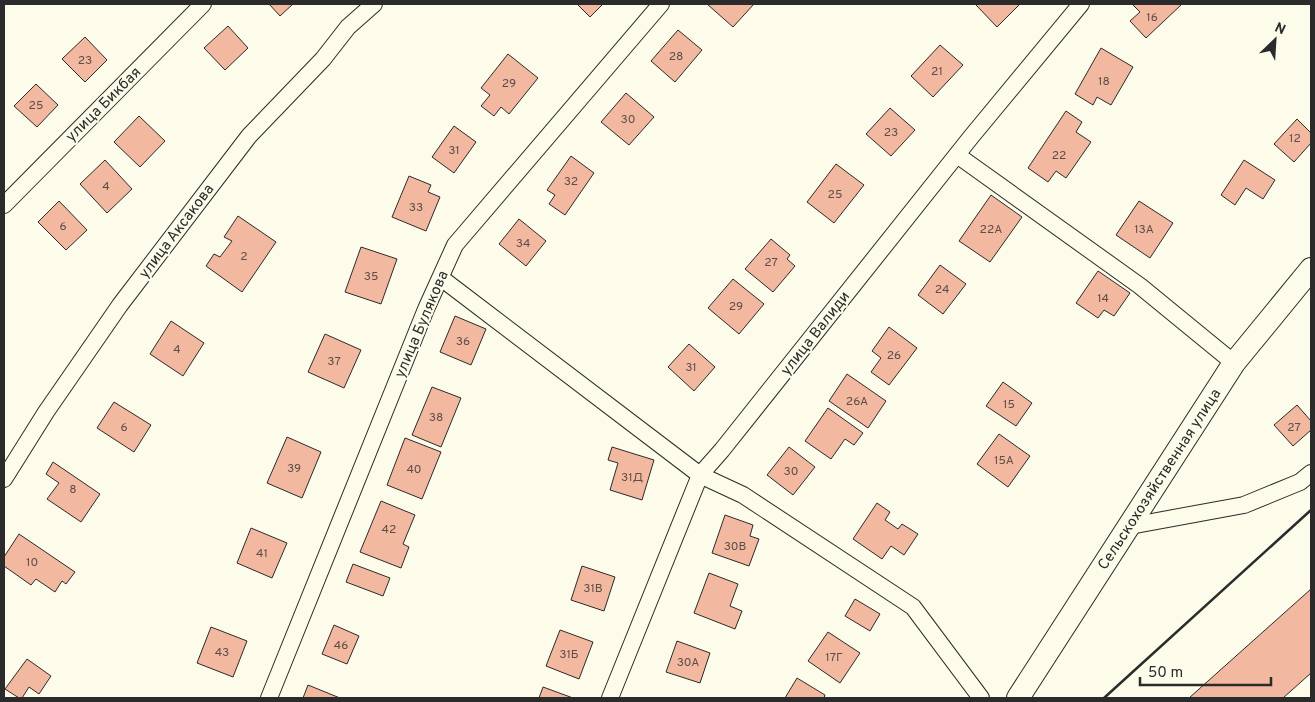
<svg xmlns="http://www.w3.org/2000/svg" width="1315" height="702" font-family="Overpass,sans-serif">
<style>
.building{fill:#f2b8a0;stroke:#2b2b2b}
.lines{fill:none;stroke-linecap:round;stroke-linejoin:round}
.street-casing{stroke:#2b2b2b;stroke-width:18}
.secondary-casing{stroke:#2b2b2b;stroke-width:24}
.street{stroke:#fdfbea;stroke-width:16}
.secondary{stroke:#fdfbea;stroke-width:22}
.wall{stroke:#2b2b2b;stroke-width:2.5}
.labels{text-anchor:middle;stroke-width:4;stroke-linejoin:round;paint-order:stroke}
.number-label{font-size:12px;fill:#5d4e48}
.street-label{font-size:15px;fill:#2b2b2b;stroke:#fdfbea}
</style>
<rect width="100%" height="100%" fill="#fdfbea"/>
<g class="building">
<path d="M 269,4 L 293,4 L 280,16 Z"/>
<path d="M 577,4 L 603,4 L 590,17 Z"/>
<path d="M 707,4 L 754,4 L 733,27 Z"/>
<path d="M 977,4 L 1020,4 L 997,27 L 976,5 Z"/>
<path d="M 1132,4 L 1180,4 L 1181,5 L 1146,38 L 1130,21 L 1140,12 Z"/>
<path d="M 228,26 L 248,48 L 225,70 L 204,48 Z"/>
<path d="M 678,30 L 702,50 L 675,82 L 651,61 Z"/>
<path d="M 85,37 L 107,60 L 85,82 L 62,59 Z"/>
<path d="M 940,45 L 963,65 L 933,97 L 911,76 Z"/>
<path d="M 1101,48 L 1133,67 L 1111,105 L 1097,97 L 1093,105 L 1075,94 Z"/>
<path d="M 508,54 L 538,78 L 509,114 L 501,107 L 494,116 L 481,106 L 490,95 L 481,88 Z"/>
<path d="M 36,84 L 58,105 L 37,127 L 14,106 Z"/>
<path d="M 626,93 L 654,117 L 629,145 L 601,122 Z"/>
<path d="M 890,108 L 915,130 L 891,156 L 866,134 Z"/>
<path d="M 1066,111 L 1082,122 L 1076,132 L 1091,142 L 1066,178 L 1056,171 L 1048,182 L 1028,168 Z"/>
<path d="M 139,116 L 165,141 L 140,167 L 114,142 Z"/>
<path d="M 1297,119 L 1311,133 L 1311,143 L 1294,162 L 1274,144 Z"/>
<path d="M 454,126 L 476,142 L 454,173 L 432,157 Z"/>
<path d="M 571,156 L 594,173 L 565,215 L 549,204 L 555,195 L 547,190 Z"/>
<path d="M 105,160 L 132,189 L 107,213 L 80,184 Z"/>
<path d="M 1244,160 L 1275,180 L 1263,199 L 1246,188 L 1235,205 L 1221,195 Z"/>
<path d="M 836,164 L 864,185 L 834,223 L 807,202 Z"/>
<path d="M 409,176 L 431,185 L 428,192 L 440,197 L 426,231 L 392,217 Z"/>
<path d="M 991,195 L 1022,217 L 990,262 L 959,241 Z"/>
<path d="M 59,201 L 87,230 L 66,250 L 38,222 Z"/>
<path d="M 1139,201 L 1173,223 L 1150,258 L 1116,235 Z"/>
<path d="M 238,216 L 276,242 L 242,292 L 206,266 L 214,254 L 220,257 L 232,241 L 224,237 Z"/>
<path d="M 519,219 L 546,241 L 526,266 L 499,244 Z"/>
<path d="M 771,239 L 790,255 L 787,259 L 795,266 L 773,292 L 745,269 Z"/>
<path d="M 361,247 L 397,259 L 381,304 L 345,292 Z"/>
<path d="M 940,265 L 966,284 L 943,314 L 918,295 Z"/>
<path d="M 1098,271 L 1130,293 L 1114,316 L 1104,310 L 1098,318 L 1076,303 Z"/>
<path d="M 733,279 L 764,304 L 739,334 L 708,308 Z"/>
<path d="M 455,316 L 486,329 L 471,365 L 440,352 Z"/>
<path d="M 171,321 L 204,343 L 183,376 L 150,354 Z"/>
<path d="M 889,327 L 917,348 L 889,385 L 871,372 L 881,358 L 872,351 Z"/>
<path d="M 325,334 L 361,350 L 344,388 L 308,372 Z"/>
<path d="M 689,344 L 715,367 L 694,391 L 668,367 Z"/>
<path d="M 847,374 L 886,401 L 868,428 L 829,401 Z"/>
<path d="M 1003,382 L 1032,403 L 1016,426 L 986,406 Z"/>
<path d="M 432,387 L 461,398 L 441,447 L 412,435 Z"/>
<path d="M 114,402 L 151,425 L 134,452 L 97,428 Z"/>
<path d="M 1297,405 L 1311,421 L 1311,430 L 1293,446 L 1274,425 Z"/>
<path d="M 828,408 L 863,433 L 854,445 L 845,439 L 831,459 L 805,441 Z"/>
<path d="M 999,434 L 1030,456 L 1008,487 L 977,464 Z"/>
<path d="M 287,437 L 321,452 L 302,498 L 267,483 Z"/>
<path d="M 405,438 L 441,452 L 422,499 L 387,485 Z"/>
<path d="M 612,447 L 654,460 L 642,500 L 610,490 L 618,463 L 608,460 Z"/>
<path d="M 789,447 L 815,467 L 793,495 L 767,475 Z"/>
<path d="M 53,462 L 100,494 L 81,522 L 47,499 L 59,483 L 46,474 Z"/>
<path d="M 381,501 L 415,515 L 403,544 L 409,547 L 401,568 L 360,552 Z"/>
<path d="M 877,503 L 890,512 L 885,520 L 898,529 L 902,524 L 918,534 L 904,555 L 891,546 L 882,559 L 853,539 Z"/>
<path d="M 725,515 L 753,525 L 750,536 L 759,539 L 749,566 L 712,553 Z"/>
<path d="M 251,528 L 287,543 L 272,578 L 237,563 Z"/>
<path d="M 19,534 L 75,572 L 66,584 L 62,581 L 55,592 L 36,579 L 31,585 L 4,566 L 4,557 Z"/>
<path d="M 353,564 L 390,578 L 383,596 L 346,582 Z"/>
<path d="M 582,566 L 615,577 L 604,611 L 571,600 Z"/>
<path d="M 709,573 L 738,584 L 730,606 L 742,611 L 735,629 L 694,613 Z"/>
<path d="M 1311,589 L 1311,673 L 1283,698 L 1189,698 Z"/>
<path d="M 855,599 L 880,614 L 870,631 L 845,616 Z"/>
<path d="M 334,625 L 359,636 L 347,664 L 322,654 Z"/>
<path d="M 211,627 L 247,641 L 233,677 L 197,663 Z"/>
<path d="M 560,630 L 593,642 L 579,679 L 546,666 Z"/>
<path d="M 828,632 L 860,653 L 840,683 L 808,661 Z"/>
<path d="M 677,641 L 710,653 L 700,683 L 666,672 Z"/>
<path d="M 27,659 L 51,676 L 39,694 L 29,687 L 22,698 L 19,698 L 5,689 Z"/>
<path d="M 797,678 L 825,695 L 824,698 L 785,698 Z"/>
<path d="M 308,685 L 340,698 L 303,698 Z"/>
<path d="M 543,687 L 573,698 L 539,698 Z"/>
</g>
<g class="lines">
<defs>
<g id="street">
<path d="M 957,155 L 1140,286 L 1234,363"/>
<path d="M 4,205 L 203,4"/>
<path d="M 441,278 L 700,475 L 743,495 L 913,607 L 981,698"/>
<path d="M 4,479 L 46,412 L 120,305 L 249,136 L 323,59 L 348,27 L 374,4"/>
<path d="M 1130,526 L 1244,505 L 1300,482 L 1311,473"/>
<path d="M 269,698 L 426,309 L 455,245 L 661,4"/>
<path d="M 610,698 L 700,475 L 722,450 L 971,137 L 1081,4"/>
</g>
<path id="secondary" d="M 1018,698 L 1234,363 L 1311,269"/>
</defs>
<use href="#street" class="street-casing"/>
<use href="#secondary" class="secondary-casing"/>
<use href="#street" class="street"/>
<use href="#secondary" class="secondary"/>
<path class="wall" d="M 1104,698 L 1311,510"/>
</g>
<g class="labels">
<g class="number-label">
<text x="1152" y="21">16</text>
<text x="676" y="60">28</text>
<text x="85" y="64">23</text>
<text x="937" y="75">21</text>
<text x="1104" y="85">18</text>
<text x="509" y="87">29</text>
<text x="36" y="109">25</text>
<text x="628" y="123">30</text>
<text x="891" y="136">23</text>
<text x="1295" y="142">12</text>
<text x="454" y="154">31</text>
<text x="1059" y="159">22</text>
<text x="571" y="185">32</text>
<text x="106" y="190">4</text>
<text x="835" y="198">25</text>
<text x="416" y="211">33</text>
<text x="63" y="230">6</text>
<text x="991" y="233">22А</text>
<text x="1144" y="233">13А</text>
<text x="523" y="247">34</text>
<text x="244" y="260">2</text>
<text x="771" y="266">27</text>
<text x="371" y="280">35</text>
<text x="942" y="293">24</text>
<text x="1103" y="302">14</text>
<text x="736" y="310">29</text>
<text x="463" y="345">36</text>
<text x="177" y="353">4</text>
<text x="894" y="359">26</text>
<text x="334" y="365">37</text>
<text x="691" y="371">31</text>
<text x="857" y="405">26А</text>
<text x="1009" y="408">15</text>
<text x="436" y="421">38</text>
<text x="124" y="431">6</text>
<text x="1294" y="431">27</text>
<text x="1004" y="464">15А</text>
<text x="294" y="472">39</text>
<text x="414" y="473">40</text>
<text x="791" y="475">30</text>
<text x="632" y="481">31Д</text>
<text x="73" y="493">8</text>
<text x="389" y="533">42</text>
<text x="735" y="550">30В</text>
<text x="262" y="557">41</text>
<text x="32" y="566">10</text>
<text x="593" y="592">31В</text>
<text x="341" y="649">46</text>
<text x="222" y="656">43</text>
<text x="569" y="658">31Б</text>
<text x="834" y="661">17Г</text>
<text x="688" y="666">30А</text>
</g>
<g class="street-label">
<text transform="translate(103 104) rotate(-45)" y="5">улица Бикбая</text>
<text transform="translate(176 231) rotate(-53)" y="5">улица Аксакова</text>
<text transform="translate(421 324) rotate(-67)" y="5">улица Булякова</text>
<text transform="translate(815 333) rotate(-52)" y="5">улица Валиди</text>
<text transform="translate(1159 479) rotate(-57)" y="5">Сельскохозяйственная улица</text>
</g>
</g>
<rect width="1315" height="702" fill="none" stroke="#2b2b2b" stroke-width="10"/>
<g transform="translate(1275 40) rotate(25)" stroke="#fdfbea" stroke-width="4" paint-order="stroke">
<path d="M0-4L9 19L0 12L-9 19Z" fill="#2b2b2b"/>
<text y="-8" font-size="14" font-weight="bold" text-anchor="middle" fill="#2b2b2b">N</text>
</g>
<path d="M1140 677v8h131v-8" fill="none" stroke="#2b2b2b" stroke-width="2.5"/>
<text x="1148" y="677" font-size="15" fill="#2b2b2b" stroke="#fdfbea" stroke-width="4" paint-order="stroke">50 m</text>
</svg>
